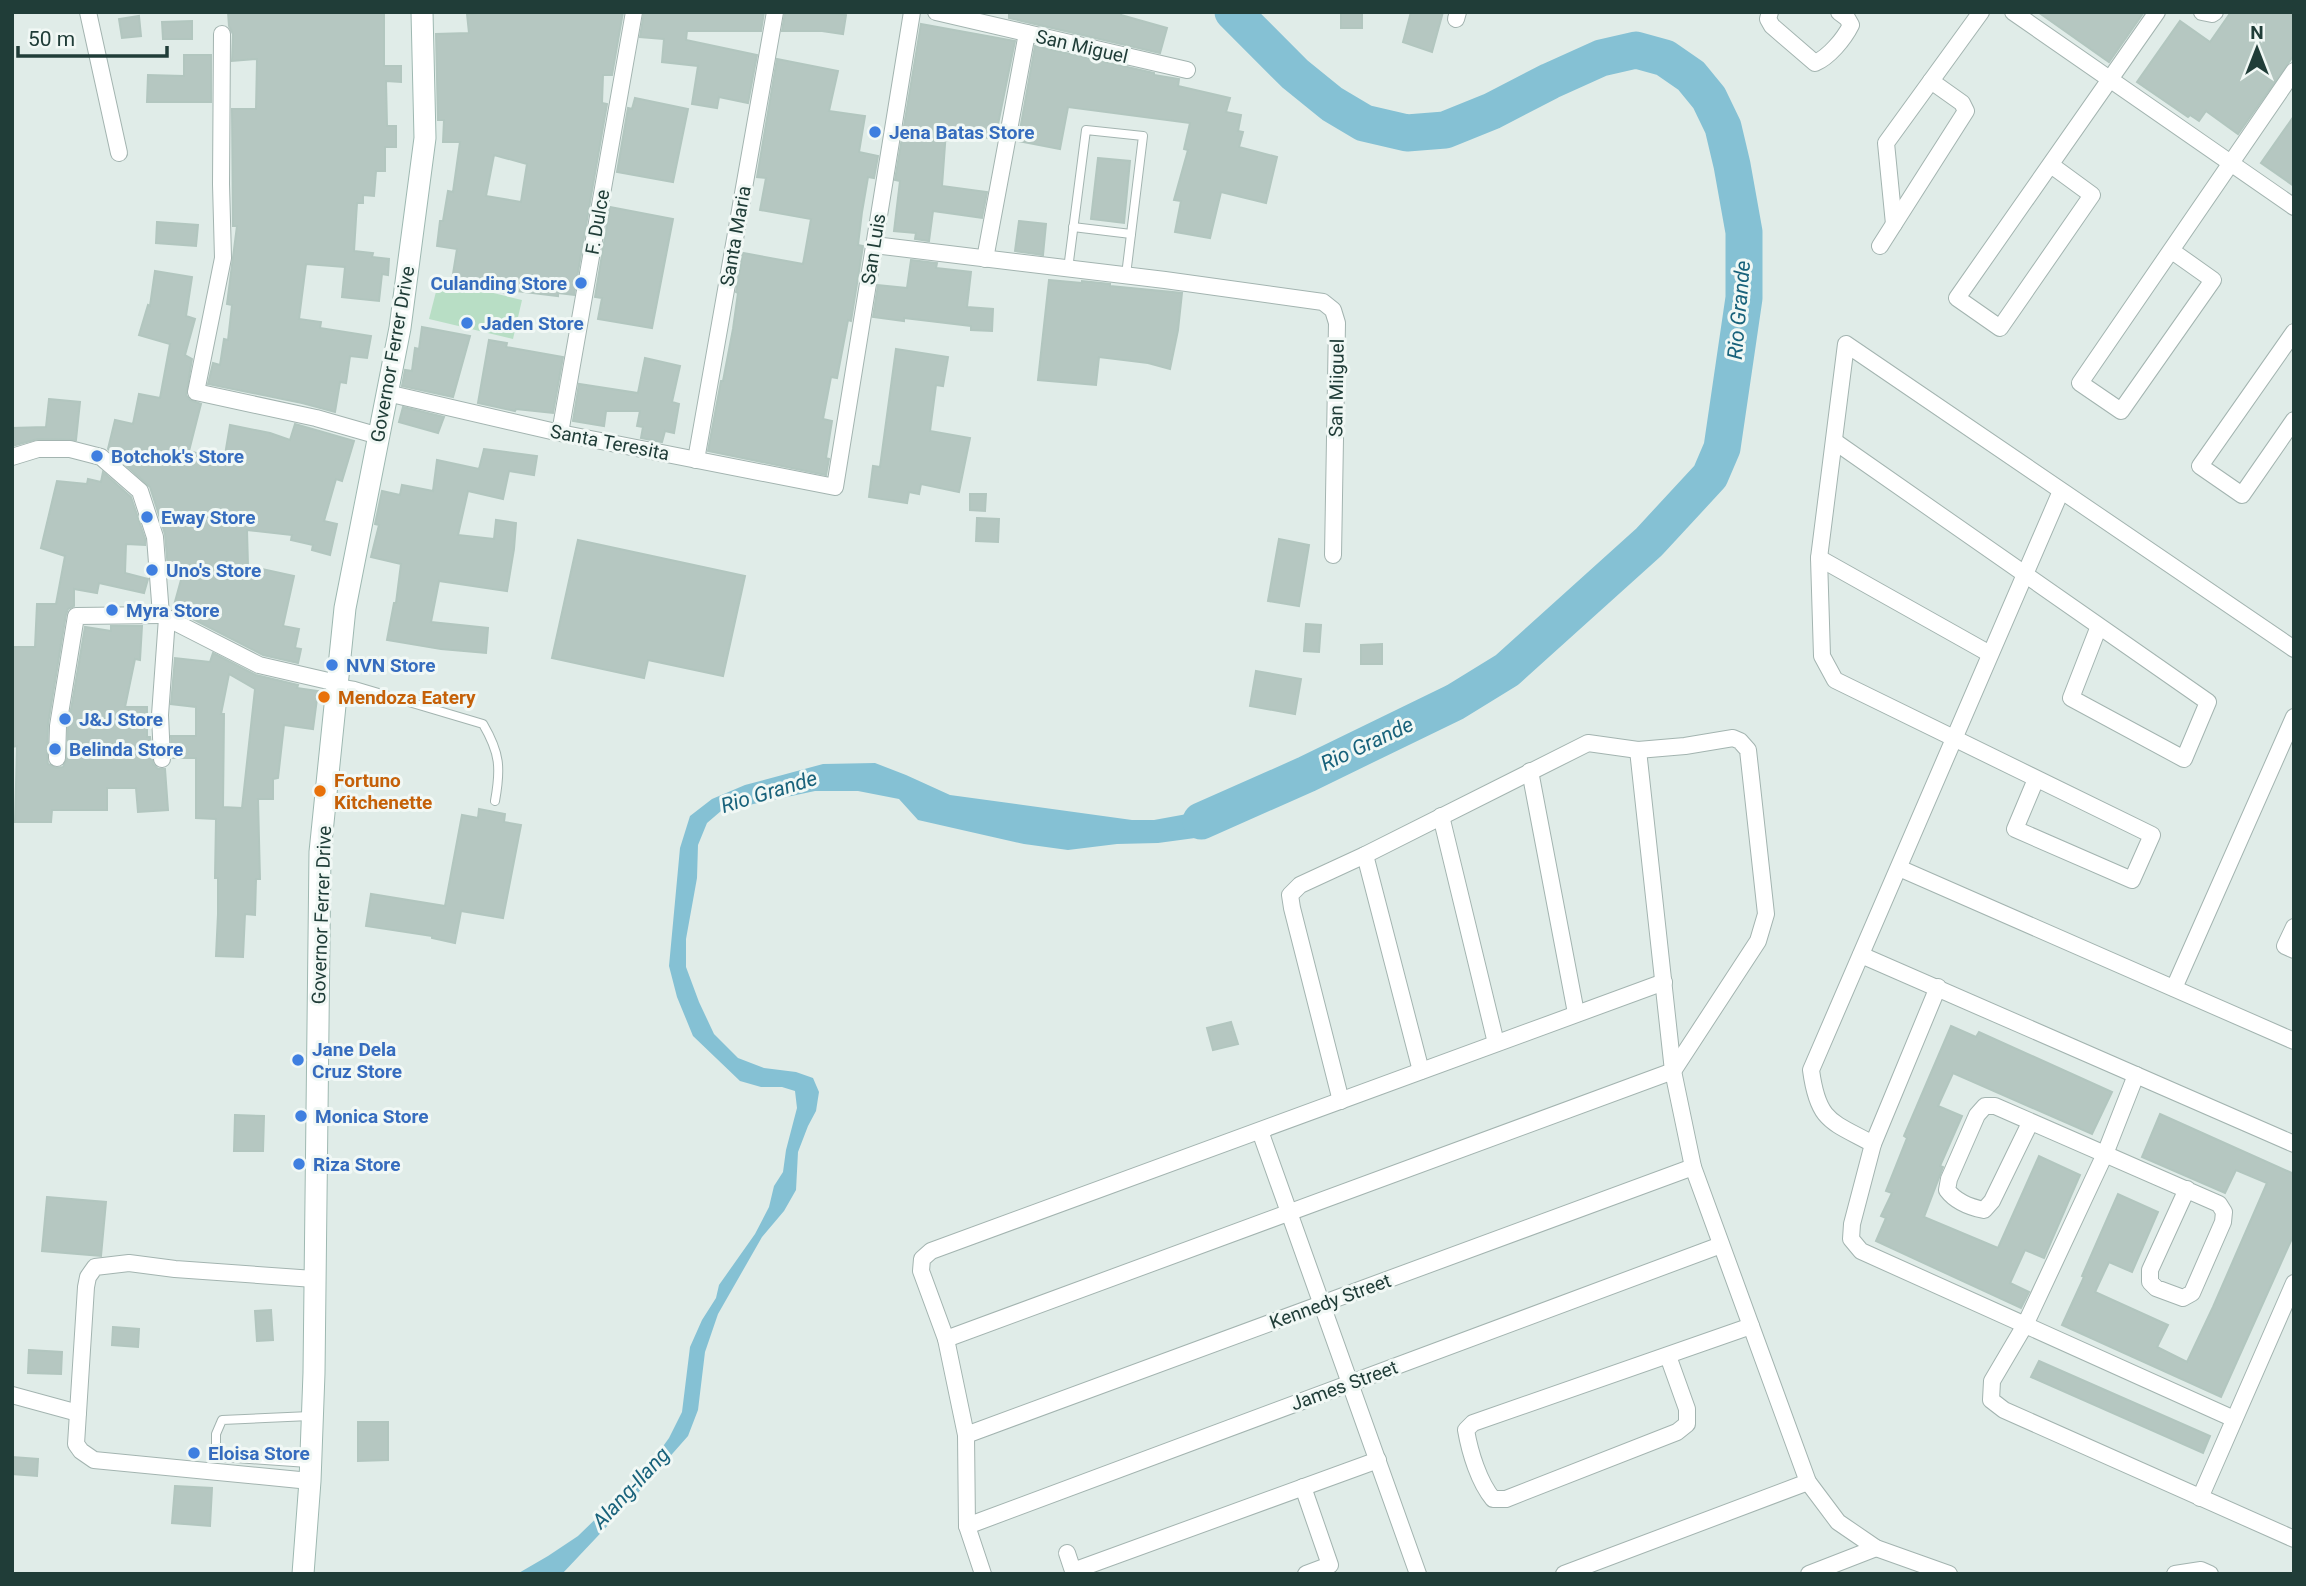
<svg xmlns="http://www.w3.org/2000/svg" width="2306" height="1586" font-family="Roboto,sans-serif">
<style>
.green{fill:#b8dec5}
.water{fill:#85c1d4}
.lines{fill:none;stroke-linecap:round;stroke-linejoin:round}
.river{stroke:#85c1d4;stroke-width:37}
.building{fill:#b5c7c1;stroke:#b2c6bf;stroke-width:2;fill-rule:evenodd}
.service-casing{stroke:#a3b4b0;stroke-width:10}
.minor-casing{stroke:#a3b4b0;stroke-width:18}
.secondary-casing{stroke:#9eb8b1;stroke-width:23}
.service{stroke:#fff;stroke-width:8}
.minor{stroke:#fff;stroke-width:16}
.secondary{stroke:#fff;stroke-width:21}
.shop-dot{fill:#3f7fe0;stroke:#f1f8f5;stroke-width:2.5}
.food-dot{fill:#e8710a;stroke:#f1f8f5;stroke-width:2.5}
.labels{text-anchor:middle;stroke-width:6;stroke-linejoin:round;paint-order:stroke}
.street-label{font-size:19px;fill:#203d38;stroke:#f1f8f5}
.shop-label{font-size:19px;font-weight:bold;fill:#366cbe;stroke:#f1f8f5;text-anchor:start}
.food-label{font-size:19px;font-weight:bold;fill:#c56008;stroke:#f1f8f5;text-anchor:start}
.water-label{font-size:21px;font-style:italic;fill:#18627b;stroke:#f1f8f5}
</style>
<rect width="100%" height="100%" fill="#e0ece8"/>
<path class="green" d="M 439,280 L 522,300 L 513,339 L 429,319 Z"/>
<path class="water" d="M 875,763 L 906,775 L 950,795 L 1132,820 L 1154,820 L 1198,812 L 1242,789 L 1250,815 L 1195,838 L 1158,843 L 1117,844 L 1068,850 L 1024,844 L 918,820 L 899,799 L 858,791 L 815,791 L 721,811 L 707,823 L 698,845 L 697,878 L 686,939 L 686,967 L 699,1002 L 714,1034 L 738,1058 L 764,1068 L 796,1072 L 813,1078 L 819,1092 L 816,1111 L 808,1126 L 798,1152 L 796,1190 L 784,1211 L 762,1237 L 718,1314 L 705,1352 L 698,1410 L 688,1436 L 629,1503 L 562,1574 L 517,1574 L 548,1556 L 578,1536 L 646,1470 L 669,1438 L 682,1412 L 690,1347 L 702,1320 L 716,1298 L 719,1285 L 755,1234 L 769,1207 L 774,1186 L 783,1172 L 786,1150 L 797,1108 L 795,1091 L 782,1087 L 761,1087 L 740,1081 L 693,1036 L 677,997 L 669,966 L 680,848 L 690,816 L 712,799 L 745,785 L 823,764 Z"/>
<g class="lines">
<path class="river" d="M 1201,821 L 1307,774 L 1455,702 L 1507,670 L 1649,542 L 1710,476 L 1722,448 L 1744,298 L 1744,232 L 1732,165 L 1723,127 L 1709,98 L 1691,76 L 1665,58 L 1636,50 L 1601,58 L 1550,81 L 1492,111 L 1445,130 L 1407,133 L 1364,123 L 1332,104 L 1295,74 L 1233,12"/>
</g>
<g class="building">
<path d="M 228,12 L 384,12 L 384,66 L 401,66 L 401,82 L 386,81 L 387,126 L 396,126 L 396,147 L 385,147 L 385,171 L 376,171 L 374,196 L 363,195 L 363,203 L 357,203 L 354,251 L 373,253 L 372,257 L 389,259 L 388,275 L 382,274 L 379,301 L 342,297 L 345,267 L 306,264 L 299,319 L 321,322 L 320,328 L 371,336 L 367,358 L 350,356 L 346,383 L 340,382 L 335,412 L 302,403 L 208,384 L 213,363 L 220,365 L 224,339 L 228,340 L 232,305 L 227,304 L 237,226 L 233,226 L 232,109 L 256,109 L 257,59 L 232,61 L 233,34 L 229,26 Z"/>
<path d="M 490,12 L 623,12 L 612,75 L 603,75 L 602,103 L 607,104 L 574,295 L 558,293 L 558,296 L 508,290 L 507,293 L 452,280 L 457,249 L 437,246 L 440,221 L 443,221 L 448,191 L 453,192 L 460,142 L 443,142 L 444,120 L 438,120 L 436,34 L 469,33 L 467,14 ZM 494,155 L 527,164 L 521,202 L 486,196 Z"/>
<path d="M 644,12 L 764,12 L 761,31 L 687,31 L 686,40 L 757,55 L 748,103 L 719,97 L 717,108 L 692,104 L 698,66 L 662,62 L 664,39 L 640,37 Z"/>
<path d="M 785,12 L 821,12 L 846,15 L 843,34 L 822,31 L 782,31 Z"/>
<path d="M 1009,12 L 1122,12 L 1121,15 L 1167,28 L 1160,53 L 1009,18 Z"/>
<rect x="1341" y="12" width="21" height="16"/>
<path d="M 1411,12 L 1443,12 L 1432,52 L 1403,42 Z"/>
<path d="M 2038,12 L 2144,12 L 2109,62 Z"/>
<path d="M 2231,12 L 2294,12 L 2294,55 L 2238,134 L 2206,111 L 2199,121 L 2190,115 L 2188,117 L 2137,82 L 2180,21 L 2210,42 Z"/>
<path d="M 139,16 L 141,36 L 122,38 L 119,19 Z"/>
<path d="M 192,21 L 192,39 L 163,39 L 162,22 Z"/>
<path d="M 921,24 L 1015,41 L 995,139 L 946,131 L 942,186 L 987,192 L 982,218 L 933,211 L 929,241 L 915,239 L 916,233 L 894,231 L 900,181 L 895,180 Z"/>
<path d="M 1035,46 L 1154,73 L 1154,75 L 1179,79 L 1178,86 L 1230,98 L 1226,112 L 1241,115 L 1238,131 L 1243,132 L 1239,147 L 1277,157 L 1266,203 L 1221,192 L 1210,238 L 1175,232 L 1181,201 L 1174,200 L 1188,150 L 1184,149 L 1190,123 L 1068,107 L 1060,149 L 1018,141 Z"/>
<path d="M 184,55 L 211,55 L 211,102 L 147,102 L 148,75 L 184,76 Z"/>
<path d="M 777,59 L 838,71 L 829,111 L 865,116 L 859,152 L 878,156 L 874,178 L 868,177 L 862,212 L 858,245 L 863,246 L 851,321 L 848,320 L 837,378 L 831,377 L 823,419 L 832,421 L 826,458 L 829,459 L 826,475 L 708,451 L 721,381 L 723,381 L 733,329 L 738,293 L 736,292 L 743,253 L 803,264 L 811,219 L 760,210 L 766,178 L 757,177 Z"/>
<path d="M 635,98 L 688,109 L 673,182 L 617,172 L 628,108 L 632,109 Z"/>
<path d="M 2294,116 L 2294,186 L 2261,163 Z"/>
<path d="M 1098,158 L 1130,161 L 1124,223 L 1091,219 Z"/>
<path d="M 610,207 L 673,219 L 652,328 L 598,319 L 602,298 L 595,297 Z"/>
<path d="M 1019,221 L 1046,224 L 1043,255 L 1015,251 Z"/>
<path d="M 157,222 L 198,225 L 196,246 L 156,243 Z"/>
<path d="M 911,260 L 937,263 L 936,268 L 971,272 L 967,307 L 993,309 L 992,331 L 971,330 L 971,326 L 904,318 L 904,321 L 873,317 L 878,285 L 907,288 Z"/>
<path d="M 155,271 L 192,277 L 186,316 L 195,319 L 185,355 L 192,359 L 186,395 L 190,400 L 201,404 L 189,451 L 224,461 L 230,425 L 270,433 L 290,440 L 295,424 L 354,441 L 342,481 L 336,479 L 324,521 L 337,524 L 330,555 L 312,550 L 313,545 L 291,540 L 292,535 L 247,530 L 248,566 L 294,576 L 283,626 L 299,629 L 295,648 L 301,649 L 298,663 L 263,655 L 173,609 L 184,569 L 168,569 L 165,534 L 150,487 L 108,449 L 115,420 L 133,424 L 139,394 L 160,398 L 170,344 L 139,335 L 148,305 L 150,306 Z"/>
<path d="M 1049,280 L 1082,283 L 1082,281 L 1110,284 L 1110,286 L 1182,293 L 1178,330 L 1170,369 L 1148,363 L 1099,357 L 1096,385 L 1038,380 Z"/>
<path d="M 422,327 L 470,336 L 453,397 L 402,386 L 405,370 L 412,371 L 415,348 L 419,349 Z"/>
<path d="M 489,340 L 507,343 L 506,347 L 563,357 L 553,413 L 516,409 L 515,411 L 478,403 Z"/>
<path d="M 896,349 L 948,357 L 943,386 L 936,385 L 930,431 L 970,438 L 959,492 L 921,484 L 919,494 L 909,492 L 907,503 L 869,497 L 873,466 L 880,467 Z"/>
<path d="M 645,358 L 680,366 L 672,402 L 679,404 L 674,433 L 665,431 L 662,442 L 641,438 L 643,427 L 637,426 L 640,411 L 606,411 L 604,426 L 573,421 L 579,384 L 638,393 Z"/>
<path d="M 49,399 L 80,402 L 76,440 L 38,439 L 12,446 L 12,428 L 46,427 Z"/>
<path d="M 403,407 L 444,417 L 438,433 L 399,422 Z"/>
<path d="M 484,449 L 537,456 L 534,475 L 509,471 L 503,499 L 468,491 L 458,535 L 494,539 L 496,520 L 516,523 L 514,549 L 507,591 L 439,581 L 431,622 L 488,628 L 486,653 L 441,649 L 387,640 L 394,603 L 396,603 L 401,564 L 371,557 L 379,525 L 375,524 L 382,491 L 400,495 L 402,485 L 433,491 L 437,460 L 479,469 Z"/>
<path d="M 103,472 L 131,497 L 145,539 L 145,545 L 126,544 L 125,573 L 148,579 L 144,593 L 99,583 L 97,593 L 74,589 L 74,606 L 68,609 L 66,614 L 48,724 L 47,758 L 48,764 L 56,768 L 63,767 L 67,759 L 68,727 L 85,627 L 111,631 L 111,626 L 142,626 L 140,660 L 135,659 L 125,707 L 147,707 L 147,737 L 150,737 L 153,764 L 158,769 L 165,769 L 168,810 L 138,812 L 136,788 L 107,788 L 107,810 L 52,810 L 51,822 L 15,822 L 17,746 L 12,747 L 12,647 L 35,647 L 37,604 L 56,604 L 65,556 L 41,548 L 57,481 L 87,484 L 88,479 L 101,482 Z"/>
<path d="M 970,494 L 986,494 L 985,511 L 970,510 Z"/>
<path d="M 977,518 L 999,519 L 998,542 L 976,541 Z"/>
<path d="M 1279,539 L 1309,545 L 1299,606 L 1268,601 Z"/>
<path d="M 578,540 L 745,576 L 723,676 L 648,660 L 644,678 L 552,658 Z"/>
<path d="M 1306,624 L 1321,625 L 1319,652 L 1304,651 Z"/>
<path d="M 1382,644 L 1382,664 L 1361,664 L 1361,645 Z"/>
<path d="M 213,653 L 256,675 L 298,685 L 297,688 L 318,691 L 313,729 L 284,725 L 278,778 L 273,779 L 273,799 L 258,799 L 260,879 L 256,879 L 255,915 L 245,914 L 243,957 L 216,956 L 218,914 L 218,878 L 215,878 L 216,819 L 196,818 L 196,758 L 172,758 L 171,736 L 196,736 L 196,707 L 171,704 L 175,658 L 210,662 ZM 229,674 L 255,689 L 242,808 L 223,807 L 224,714 L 221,714 Z"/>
<path d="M 1256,671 L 1301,679 L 1295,714 L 1250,706 Z"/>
<path d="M 479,809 L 505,814 L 504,822 L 521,825 L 503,918 L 461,911 L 455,943 L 432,938 L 432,936 L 366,926 L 371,894 L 445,906 L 462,815 L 478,818 Z"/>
<path d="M 1231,1022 L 1238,1044 L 1213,1050 L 1207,1028 Z"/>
<path d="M 1951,1026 L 1976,1037 L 1979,1032 L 2112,1092 L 2092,1134 L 1953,1073 L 1938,1106 L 1962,1116 L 1940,1166 L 1943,1167 L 1924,1217 L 1998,1248 L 2039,1156 L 2080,1175 L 2044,1258 L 2025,1250 L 2010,1283 L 2029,1292 L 2021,1308 L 1876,1241 L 1886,1218 L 1881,1216 L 1892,1193 L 1886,1191 L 1907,1138 L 1904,1136 Z"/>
<path d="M 2160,1114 L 2294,1174 L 2294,1234 L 2221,1397 L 2062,1325 L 2084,1277 L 2082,1276 L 2118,1194 L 2158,1212 L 2132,1272 L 2109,1262 L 2095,1292 L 2168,1325 L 2157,1347 L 2187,1362 L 2213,1307 L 2267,1183 L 2236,1170 L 2225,1193 L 2142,1157 Z"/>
<path d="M 235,1115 L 264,1116 L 263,1151 L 234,1151 Z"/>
<path d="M 47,1197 L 106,1202 L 101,1256 L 42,1251 Z"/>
<path d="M 271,1310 L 273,1340 L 257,1341 L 255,1311 Z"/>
<path d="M 113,1327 L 139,1329 L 138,1347 L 112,1345 Z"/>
<path d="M 29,1350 L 62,1352 L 61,1374 L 28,1373 Z"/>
<path d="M 2039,1361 L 2210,1436 L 2203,1453 L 2031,1377 Z"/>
<path d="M 358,1422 L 388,1422 L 388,1460 L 358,1461 Z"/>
<path d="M 12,1457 L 38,1459 L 37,1476 L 12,1474 Z"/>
<path d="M 175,1486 L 212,1488 L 210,1526 L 172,1523 Z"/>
</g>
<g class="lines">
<defs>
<g id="service">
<path d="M 1073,227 L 1131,234"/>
<path d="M 1068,269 L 1086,130 L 1143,136 L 1126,275"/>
<path d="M 337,683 L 355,686 L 483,724 C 500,753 501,768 495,801"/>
<path d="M 308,1463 L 222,1457 L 216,1452 L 216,1434 L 222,1420 L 310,1416"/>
</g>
<g id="minor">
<path d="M 88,12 L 119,153"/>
<path d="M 936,12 L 1187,70"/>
<path d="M 1770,12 L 1768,19 L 1772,26 L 1815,63 C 1829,57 1844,39 1851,25 L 1847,18 L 1839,12"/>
<path d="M 2013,12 L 2294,207"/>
<path d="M 2202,12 L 2212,14 L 2215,12"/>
<path d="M 1456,19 L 1458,12"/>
<path d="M 222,34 L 221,184 L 223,258 L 196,392 L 316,418 L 379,436"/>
<path d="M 2051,165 L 2092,195 L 2000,328 L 1957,298 L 2157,12"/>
<path d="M 1894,224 L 1886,143 L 1981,12"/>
<path d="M 874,245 L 1165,280 L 1323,302 L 1333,310 L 1337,323 L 1333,555"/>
<path d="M 1880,246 L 1966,111 L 1962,103 L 1931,81"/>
<path d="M 2172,251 L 2213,280 L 2121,411 L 2080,383 C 2152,279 2223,175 2294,71"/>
<path d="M 985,259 L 1027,33"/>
<path d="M 2294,332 L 2200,466 L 2242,495 L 2294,420"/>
<path d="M 387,393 L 560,433 L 835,487 L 912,12"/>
<path d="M 560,433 L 634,12"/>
<path d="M 1834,441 L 2208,702 L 2184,759 L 2071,698 L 2099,626"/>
<path d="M 12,457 L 38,449 L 70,449 L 101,457 L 140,491 L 155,537 L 161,615 L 259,665 L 337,683"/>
<path d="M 696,460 L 775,12"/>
<path d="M 1819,558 L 1990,654"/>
<path d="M 1638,750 L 1673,1071 L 1693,1167 L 1808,1482 L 1838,1522 L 1876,1548 L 1949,1574"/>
<path d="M 57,758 L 58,726 L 76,616 L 161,615"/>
<path d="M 162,759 L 160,715 L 167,618"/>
<path d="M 1530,771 L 1576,1013"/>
<path d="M 2036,779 L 2015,829 L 2132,880 L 2152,835 L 1835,680 L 1822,656 L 1819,558 L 1846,344 L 2294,649"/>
<path d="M 1441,816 L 1496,1043"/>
<path d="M 1365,855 L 1421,1071"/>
<path d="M 1899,868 L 2294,1041"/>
<path d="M 2294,927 L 2285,946 L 2294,950"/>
<path d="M 1861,955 L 2294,1144"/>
<path d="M 1938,987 L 1873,1144 L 1852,1224 L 1851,1239 L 1861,1251 L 2234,1419"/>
<path d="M 2174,988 L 2294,717"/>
<path d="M 2136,1075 L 2105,1154 L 2025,1325 L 1992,1381 L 1991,1400 L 2004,1410 L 2294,1539"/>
<path d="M 2030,1123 L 1992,1201 L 1984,1210 C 1969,1207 1956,1202 1947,1190 L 1949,1179 L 1977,1115 L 1985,1106 L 1995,1106 L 2219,1204 L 2224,1212 L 2223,1222 L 2192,1293 L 2183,1298 L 2156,1288 L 2150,1282 L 2150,1270 L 2187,1189"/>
<path d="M 1260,1131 L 1418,1574"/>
<path d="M 1873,1144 C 1831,1121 1818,1122 1811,1070 L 2061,491"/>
<path d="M 946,1339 L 1673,1071 L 1758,941 L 1766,914 L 1748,750 L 1740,741 L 1733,738 L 1685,746 L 1638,750 L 1588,743 L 1365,855 L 1300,885 L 1290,895 L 1292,908 L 1341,1101"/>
<path d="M 1668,1356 L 1687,1409 L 1687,1424 L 1677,1432 L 1506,1499 L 1493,1499 C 1479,1482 1470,1453 1466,1430 L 1473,1423 L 1751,1326"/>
<path d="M 12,1395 L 78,1413"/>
<path d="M 966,1435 L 1693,1167"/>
<path d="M 310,1481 L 94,1460 L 81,1451 L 76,1444 L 86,1287 L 88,1277 L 95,1267 L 129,1263 L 175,1269 L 314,1279"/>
<path d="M 1303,1487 L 1330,1565 L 1306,1574"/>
<path d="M 2200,1498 L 2294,1283"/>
<path d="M 967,1526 L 1721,1245"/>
<path d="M 1067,1553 L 1074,1574"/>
<path d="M 1073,1571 L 1378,1460"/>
<path d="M 983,1574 L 967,1526 L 966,1435 L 946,1339 L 921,1271 L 922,1259 L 931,1251 L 1664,982"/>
<path d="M 1564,1574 L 1808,1482"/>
<path d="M 1809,1574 L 1876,1548"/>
<path d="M 2175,1574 L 2201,1570 L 2210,1574"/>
</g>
<path id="secondary" d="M 303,1574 L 310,1481 L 314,1373 L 320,852 L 345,608 L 400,328 L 425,138 L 422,12"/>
</defs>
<use href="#service" class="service-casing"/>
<use href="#minor" class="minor-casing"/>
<use href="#secondary" class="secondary-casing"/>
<use href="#service" class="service"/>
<use href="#minor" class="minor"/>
<use href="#secondary" class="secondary"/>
</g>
<g class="shop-dot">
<circle cx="875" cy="132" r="7"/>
<circle cx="581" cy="283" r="7"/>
<circle cx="467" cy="323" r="7"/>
<circle cx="97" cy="456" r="7"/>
<circle cx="147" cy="517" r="7"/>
<circle cx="152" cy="570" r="7"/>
<circle cx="112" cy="610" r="7"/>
<circle cx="332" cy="665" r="7"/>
<circle cx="65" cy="719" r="7"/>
<circle cx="55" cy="749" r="7"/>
<circle cx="298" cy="1060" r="7"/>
<circle cx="301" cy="1116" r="7"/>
<circle cx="299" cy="1164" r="7"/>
<circle cx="194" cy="1453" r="7"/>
</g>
<g class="food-dot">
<circle cx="324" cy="697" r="7"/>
<circle cx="320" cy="791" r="7"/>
</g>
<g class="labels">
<g class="street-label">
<text transform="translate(1082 46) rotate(13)" y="7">San Miguel</text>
<text transform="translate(597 222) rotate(-80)" y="7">F. Dulce</text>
<text transform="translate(735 236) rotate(-80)" y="7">Santa Maria</text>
<text transform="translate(873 249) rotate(-81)" y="7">San Luis</text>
<text transform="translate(392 354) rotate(-80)" y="7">Governor Ferrer Drive</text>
<text transform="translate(1336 388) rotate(-89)" y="7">San Miiguel</text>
<text transform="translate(610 442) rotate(11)" y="7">Santa Teresita</text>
<text transform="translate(321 915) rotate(-88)" y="7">Governor Ferrer Drive</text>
<text transform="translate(1330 1301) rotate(-20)" y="7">Kennedy Street</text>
<text transform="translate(1344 1385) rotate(-20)" y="7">James Street</text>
</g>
<g class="shop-label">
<text x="889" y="139">Jena Batas Store</text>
<text x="567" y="290" text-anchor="end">Culanding Store</text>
<text x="481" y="330">Jaden Store</text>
<text x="111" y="463">Botchok's Store</text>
<text x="161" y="524">Eway Store</text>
<text x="166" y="577">Uno's Store</text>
<text x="126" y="617">Myra Store</text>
<text x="346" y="672">NVN Store</text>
<text x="79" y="726">J&amp;J Store</text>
<text x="69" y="756">Belinda Store</text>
<text x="312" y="1056">Jane Dela<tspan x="312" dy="22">Cruz Store</tspan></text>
<text x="315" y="1123">Monica Store</text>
<text x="313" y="1171">Riza Store</text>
<text x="208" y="1460">Eloisa Store</text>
</g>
<g class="food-label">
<text x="338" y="704">Mendoza Eatery</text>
<text x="334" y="787">Fortuno<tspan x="334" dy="22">Kitchenette</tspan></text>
</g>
<g class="water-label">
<text transform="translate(1739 310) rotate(-85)" y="7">Rio Grande</text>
<text transform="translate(1367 744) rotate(-25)" y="7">Rio Grande</text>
<text transform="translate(769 792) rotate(-17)" y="7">Rio Grande</text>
<text transform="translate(631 1488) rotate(-47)" y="7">Alang-Ilang</text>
</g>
</g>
<rect width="2306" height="1586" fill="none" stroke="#203d38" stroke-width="28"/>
<g transform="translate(2257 49)" stroke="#f1f8f5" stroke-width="5" paint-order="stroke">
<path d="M0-5L12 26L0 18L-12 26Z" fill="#203d38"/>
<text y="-10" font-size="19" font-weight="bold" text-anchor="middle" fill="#203d38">N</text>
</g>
<path d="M18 46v10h149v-10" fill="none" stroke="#203d38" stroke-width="3.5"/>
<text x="28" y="46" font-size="21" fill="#203d38" stroke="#f1f8f5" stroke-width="5" paint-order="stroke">50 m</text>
</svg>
